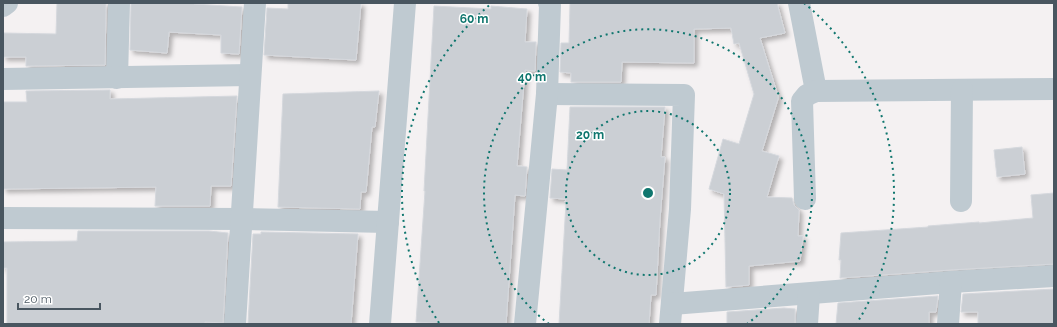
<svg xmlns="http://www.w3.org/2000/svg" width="1057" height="327" font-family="Raleway,sans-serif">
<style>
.building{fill:#cbcfd4;stroke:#d5d8dd;filter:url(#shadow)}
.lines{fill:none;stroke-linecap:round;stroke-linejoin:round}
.minor{stroke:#bfcad1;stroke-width:22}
.ring{fill:none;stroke:#0f766e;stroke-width:2;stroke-dasharray:2 4}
.centre{fill:#0f766e;stroke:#fff;stroke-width:2}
.ring-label{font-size:12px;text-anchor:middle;font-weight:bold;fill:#0f766e;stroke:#fff;stroke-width:3;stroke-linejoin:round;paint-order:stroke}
</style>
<defs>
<filter id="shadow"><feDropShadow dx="3.5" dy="3.5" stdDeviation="2" flood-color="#0004"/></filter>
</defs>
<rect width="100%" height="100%" fill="#f4f1f2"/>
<g class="building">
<path d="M 57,3 L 106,3 L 105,65 L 26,66 L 26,57 L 3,57 L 3,33 L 56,34 Z"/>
<path d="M 131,3 L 194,3 L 194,4 L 242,7 L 239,54 L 221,53 L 221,35 L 169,32 L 167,53 L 130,50 Z"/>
<path d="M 288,3 L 361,3 L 356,60 L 264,55 L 267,8 L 288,9 Z"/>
<path d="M 570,3 L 777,3 L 785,33 L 760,38 L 778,96 L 778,99 L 762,151 L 779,156 L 767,197 L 792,198 L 794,205 L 799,210 L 798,236 L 803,236 L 800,261 L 749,266 L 749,285 L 726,287 L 724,194 L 709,189 L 723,139 L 739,144 L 754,94 L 739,43 L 734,44 L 731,28 L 694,29 L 694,63 L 622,62 L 621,82 L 571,82 L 571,73 L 560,72 L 561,43 L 569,43 Z"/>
<path d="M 434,6 L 491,9 L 491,6 L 527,9 L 525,42 L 536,42 L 535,71 L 525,70 L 517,166 L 527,167 L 525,196 L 515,195 L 506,324 L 449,324 L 416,322 L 425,191 L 424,191 Z"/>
<path d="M 110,90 L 110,99 L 237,96 L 231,186 L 211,186 L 210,206 L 155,206 L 156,187 L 3,189 L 3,102 L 27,102 L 26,91 Z"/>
<path d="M 379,91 L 375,127 L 372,127 L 366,192 L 361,192 L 360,209 L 278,207 L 283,94 Z"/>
<path d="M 570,107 L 665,107 L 661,157 L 665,157 L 660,219 L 656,295 L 651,295 L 649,324 L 559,324 L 566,202 L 565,202 L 566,199 L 550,198 L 552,169 L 567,170 Z"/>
<path d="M 1022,147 L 1025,174 L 997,177 L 994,150 Z"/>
<path d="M 1054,193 L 1054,264 L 950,270 L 840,278 L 841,260 L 839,260 L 841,233 L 928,227 L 928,226 L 979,222 L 979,223 L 1033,218 L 1031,195 Z"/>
<path d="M 78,231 L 209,231 L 228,233 L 223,323 L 205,322 L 205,324 L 7,324 L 7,268 L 3,268 L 3,242 L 77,241 Z"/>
<path d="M 261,232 L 358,234 L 351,324 L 248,324 L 253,234 L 261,234 Z"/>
<path d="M 1054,289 L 1054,324 L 978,324 L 978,312 L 961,312 L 963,294 Z"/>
<path d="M 938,296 L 936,312 L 929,312 L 929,324 L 836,324 L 838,303 Z"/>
<path d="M 784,308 L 795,309 L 795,324 L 727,324 L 727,312 Z"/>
</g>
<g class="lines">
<g class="minor">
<path d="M 799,3 L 816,91"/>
<path d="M 3,6 L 7,3"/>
<path d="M 117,78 L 119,3"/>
<path d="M 3,79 L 250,75"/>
<path d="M 547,94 L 684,95 L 680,209 L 670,324"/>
<path d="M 805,199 L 802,101 L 807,95 L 816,91 L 1054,89"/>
<path d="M 961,201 L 962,90"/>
<path d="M 3,218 L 241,219 L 388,222"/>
<path d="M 672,304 L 951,282 L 1054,276"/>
<path d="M 235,324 L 255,3"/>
<path d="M 380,324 L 405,3"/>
<path d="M 525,324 L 547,94 L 550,5 L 549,3"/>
<path d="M 807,324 L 809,294"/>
<path d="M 948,324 L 951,282"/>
</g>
</g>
<g class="ring">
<circle cx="648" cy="193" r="82"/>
<path d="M549 324A164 164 0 1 1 747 324"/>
<path d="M439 323A246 246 0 0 1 492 3M804 3A246 246 0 0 1 857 323"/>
</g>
<circle cx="648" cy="193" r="6" class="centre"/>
<g class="ring-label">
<text x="474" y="23">60 m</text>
<text x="532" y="81">40 m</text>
<text x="590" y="139">20 m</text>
</g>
<rect width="1057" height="327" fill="none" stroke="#495660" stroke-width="8"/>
<path d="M18 303v6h82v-6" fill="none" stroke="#495660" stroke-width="2"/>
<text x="24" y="303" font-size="12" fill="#495660" stroke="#ffffff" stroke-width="3" paint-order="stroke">20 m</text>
</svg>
